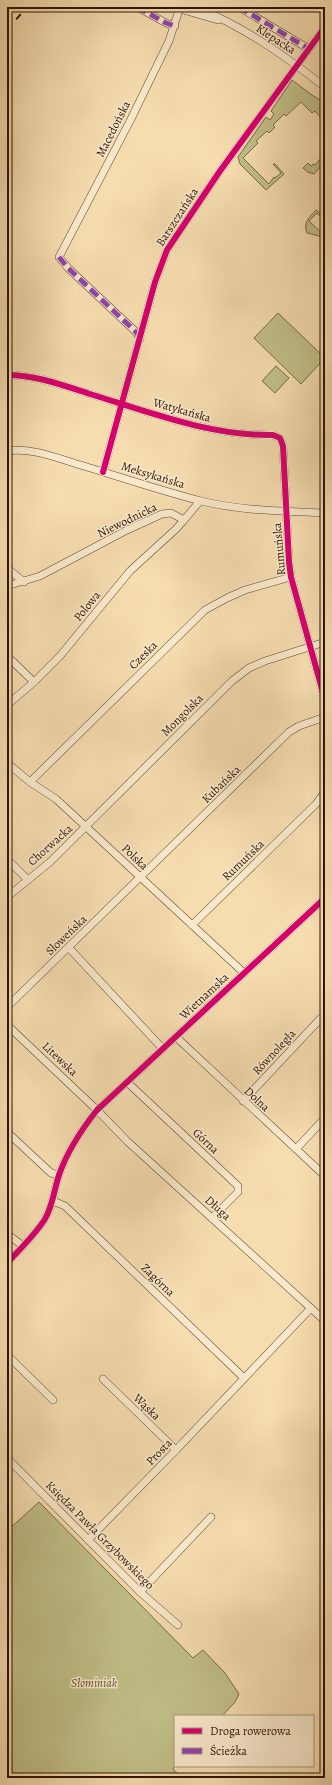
<svg xmlns="http://www.w3.org/2000/svg" width="332" height="1785" font-family="Alegreya,serif">
<style>
.green{fill:#c1bf88;stroke:#786944}
.lines{fill:none;stroke-linecap:round;stroke-linejoin:round}
.minor-casing{stroke:#60462c;stroke-width:8}
.minor{stroke:#f9e9cc;stroke-width:7}
.rail{stroke:#2e1300;stroke-width:2;stroke-dasharray:7 7;stroke-linecap:butt}
.quiet{stroke:#8e44ad;stroke-width:5;stroke-dasharray:10 5;stroke-linecap:butt}
.cycleway-casing{stroke:#f9e9cc;stroke-width:8}
.cycleway{stroke:#d6006c;stroke-width:6}
.labels{text-anchor:middle;stroke-width:3;stroke-linejoin:round;paint-order:stroke}
.street-label{font-size:12px;fill:#2e1300;stroke:#f9e9cc}
.park-label{font-size:12px;font-style:italic;fill:#614f30;stroke:#f9e9cc}
</style>
<rect width="100%" height="100%" fill="#f6ddb0"/>
<filter id="stains"><feTurbulence type="fractalNoise" baseFrequency=".005" numOctaves="4"/><feColorMatrix values="0 0 0 0 .2 0 0 0 0 .09 0 0 0 0 .02 0 0 0 .5 -.17"/></filter>
<radialGradient id="worn" r=".72"><stop offset=".6" stop-color="#630" stop-opacity="0"/><stop offset="1" stop-color="#630" stop-opacity=".3"/></radialGradient>
<g class="green">
<path d="M 292,80 L 312,95 L 325,103 L 325,122 L 315,111 L 312,113 L 301,102 L 286,116 L 284,114 L 273,125 L 275,127 L 269,133 L 267,131 L 256,141 L 258,143 L 243,158 L 269,184 L 274,177 L 275,178 L 281,173 L 273,164 L 275,164 L 284,174 L 266,190 L 240,164 L 238,157 L 266,117 L 270,120 L 274,114 L 271,111 Z"/>
<path d="M 325,149 L 325,162 L 314,174 L 308,172 L 303,168 L 308,163 L 311,166 L 313,164 L 315,165 L 323,156 L 321,154 Z"/>
<path d="M 316,210 L 322,215 L 320,216 L 317,213 L 309,221 L 322,233 L 325,231 L 325,242 L 324,239 L 319,236 L 307,233 C 303,222 309,218 316,210 Z"/>
<path d="M 278,313 L 325,358 L 301,384 L 254,338 Z"/>
<path d="M 276,366 L 289,378 L 275,393 L 262,381 Z"/>
<path d="M 39,1502 L 193,1658 L 203,1650 L 225,1673 L 239,1694 L 235,1702 L 222,1716 L 175,1716 L 175,1766 L 173,1769 L 182,1778 L 7,1778 L 7,1531 Z"/>
</g>
<g class="lines">
<defs>
<g id="minor">
<path d="M 137,7 L 166,23 L 175,26"/>
<path d="M 173,7 L 218,20"/>
<path d="M 195,7 C 243,26 285,56 325,87"/>
<path d="M 239,7 L 309,49"/>
<path d="M 140,339 L 136,332 L 68,268 L 59,257 L 130,121 L 169,41 L 180,7"/>
<path d="M 7,375 C 36,375 62,385 90,394 C 149,412 210,436 273,435 L 280,438 L 283,446 L 289,562 L 291,577 L 325,700"/>
<path d="M 7,451 C 33,447 59,459 84,466 C 123,478 162,491 201,501 C 242,511 283,511 325,513"/>
<path d="M 103,472 L 155,282 L 167,250 L 220,171 L 325,27"/>
<path d="M 7,568 L 24,582"/>
<path d="M 7,586 L 40,576 L 127,530 L 162,514 L 171,513 L 184,520 L 200,501"/>
<path d="M 7,656 L 34,682"/>
<path d="M 7,705 L 34,682 L 60,656 L 130,571 L 176,529 L 184,520"/>
<path d="M 7,763 L 30,782 L 56,799 L 244,973"/>
<path d="M 30,782 L 205,610 L 227,598 L 245,590 L 291,577"/>
<path d="M 7,859 L 28,880"/>
<path d="M 7,897 L 50,862 L 232,681 L 249,668 L 265,661 L 325,642"/>
<path d="M 192,925 L 316,804 L 325,792"/>
<path d="M 69,948 L 163,1049"/>
<path d="M 7,1007 L 289,732 L 299,726 L 325,717"/>
<path d="M 7,1025 L 97,1110 L 127,1141 L 325,1321"/>
<path d="M 176,1037 L 325,1176"/>
<path d="M 127,1082 L 238,1186 L 238,1192 L 212,1218"/>
<path d="M 243,1101 L 321,1018"/>
<path d="M 7,1132 L 51,1173 L 59,1175"/>
<path d="M 296,1149 L 325,1118"/>
<path d="M 53,1201 L 65,1206 L 244,1378"/>
<path d="M 7,1234 L 23,1246"/>
<path d="M 7,1263 C 20,1249 35,1235 45,1219 C 53,1205 54,1190 59,1175 C 67,1152 82,1129 97,1110 L 325,898"/>
<path d="M 7,1355 L 53,1400"/>
<path d="M 103,1379 L 176,1450"/>
<path d="M 7,1458 L 140,1592 L 178,1625"/>
<path d="M 88,1540 L 176,1450 L 311,1308"/>
<path d="M 140,1592 L 211,1517"/>
</g>
</defs>
<use href="#minor" class="minor-casing"/>
<use href="#minor" class="minor"/>
<path class="rail" d="M 7,30 L 27,7"/>
<g class="quiet">
<path d="M 137,7 L 166,23 L 175,26"/>
<path d="M 239,7 L 309,49"/>
<path d="M 59,257 L 68,268 L 136,332 L 140,339"/>
</g>
<defs>
<g id="cycleway">
<path d="M 7,375 C 36,375 62,385 90,394 C 149,412 210,436 273,435 L 280,438 L 283,446 L 289,562 L 291,577 L 325,700"/>
<path d="M 103,472 L 155,282 L 167,250 L 220,171 L 325,27"/>
<path d="M 7,1263 C 20,1249 35,1235 45,1219 C 53,1205 54,1190 59,1175 C 67,1152 82,1129 97,1110 L 325,898"/>
</g>
</defs>
<use href="#cycleway" class="cycleway-casing"/>
<use href="#cycleway" class="cycleway"/>
</g>
<g class="labels">
<g class="street-label">
<text transform="translate(276 39) rotate(33)" y="4">Klepacka</text>
<text transform="translate(113 129) rotate(-63)" y="4">Macedońska</text>
<text transform="translate(177 217) rotate(-57)" y="4">Barszczańska</text>
<text transform="translate(182 410) rotate(16)" y="4">Watykańska</text>
<text transform="translate(153 475) rotate(17)" y="4">Meksykańska</text>
<text transform="translate(127 520) rotate(-26)" y="4">Niewodnicka</text>
<text transform="translate(279 549) rotate(-95)" y="4">Rumuńska</text>
<text transform="translate(87 606) rotate(-51)" y="4">Polowa</text>
<text transform="translate(143 655) rotate(-45)" y="4">Czeska</text>
<text transform="translate(182 715) rotate(-45)" y="4">Mongolska</text>
<text transform="translate(221 784) rotate(-44)" y="4">Kubańska</text>
<text transform="translate(50 845) rotate(-42)" y="4">Chorwacka</text>
<text transform="translate(135 857) rotate(44)" y="4">Polska</text>
<text transform="translate(243 860) rotate(-44)" y="4">Rumuńska</text>
<text transform="translate(66 935) rotate(-44)" y="4">Słoweńska</text>
<text transform="translate(204 996) rotate(-43)" y="4">Wietnamska</text>
<text transform="translate(274 1052) rotate(-47)" y="4">Równoległa</text>
<text transform="translate(60 1059) rotate(43)" y="4">Litewska</text>
<text transform="translate(257 1099) rotate(43)" y="4">Dolna</text>
<text transform="translate(206 1141) rotate(43)" y="4">Górna</text>
<text transform="translate(218 1208) rotate(42)" y="4">Długa</text>
<text transform="translate(158 1280) rotate(44)" y="4">Zagórna</text>
<text transform="translate(147 1407) rotate(44)" y="4">Wąska</text>
<text transform="translate(159 1452) rotate(-46)" y="4">Prosta</text>
<text transform="translate(100 1535) rotate(45)" y="4">Księdza Pawła Grzybowskiego</text>
</g>
<g class="park-label">
<text x="94" y="1687">Słominiak</text>
</g>
</g>
<rect width="332" height="1785" fill="none" stroke="#f6ddb0" stroke-width="24"/>
<rect x="8" y="8" width="316" height="1769" fill="none" stroke="#2e1300" stroke-width="2"/>
<rect x="12" y="12" width="308" height="1761" fill="none" stroke="#2e1300"/>
<rect x="174" y="1715" width="140" height="52" fill="#f9e9cc" stroke="#a8937a"/>
<rect x="182" y="1728" width="20" height="6" fill="#d6006c" stroke="#a8937a"/>
<text x="210" y="1735" font-size="12" fill="#2e1300">Droga rowerowa</text>
<rect x="182" y="1748" width="20" height="6" fill="#8e44ad" stroke="#a8937a"/>
<text x="210" y="1755" font-size="12" fill="#2e1300">Ścieżka</text>
<rect width="100%" height="100%" filter="url(#stains)"/>
<rect width="100%" height="100%" fill="url(#worn)"/>
</svg>
